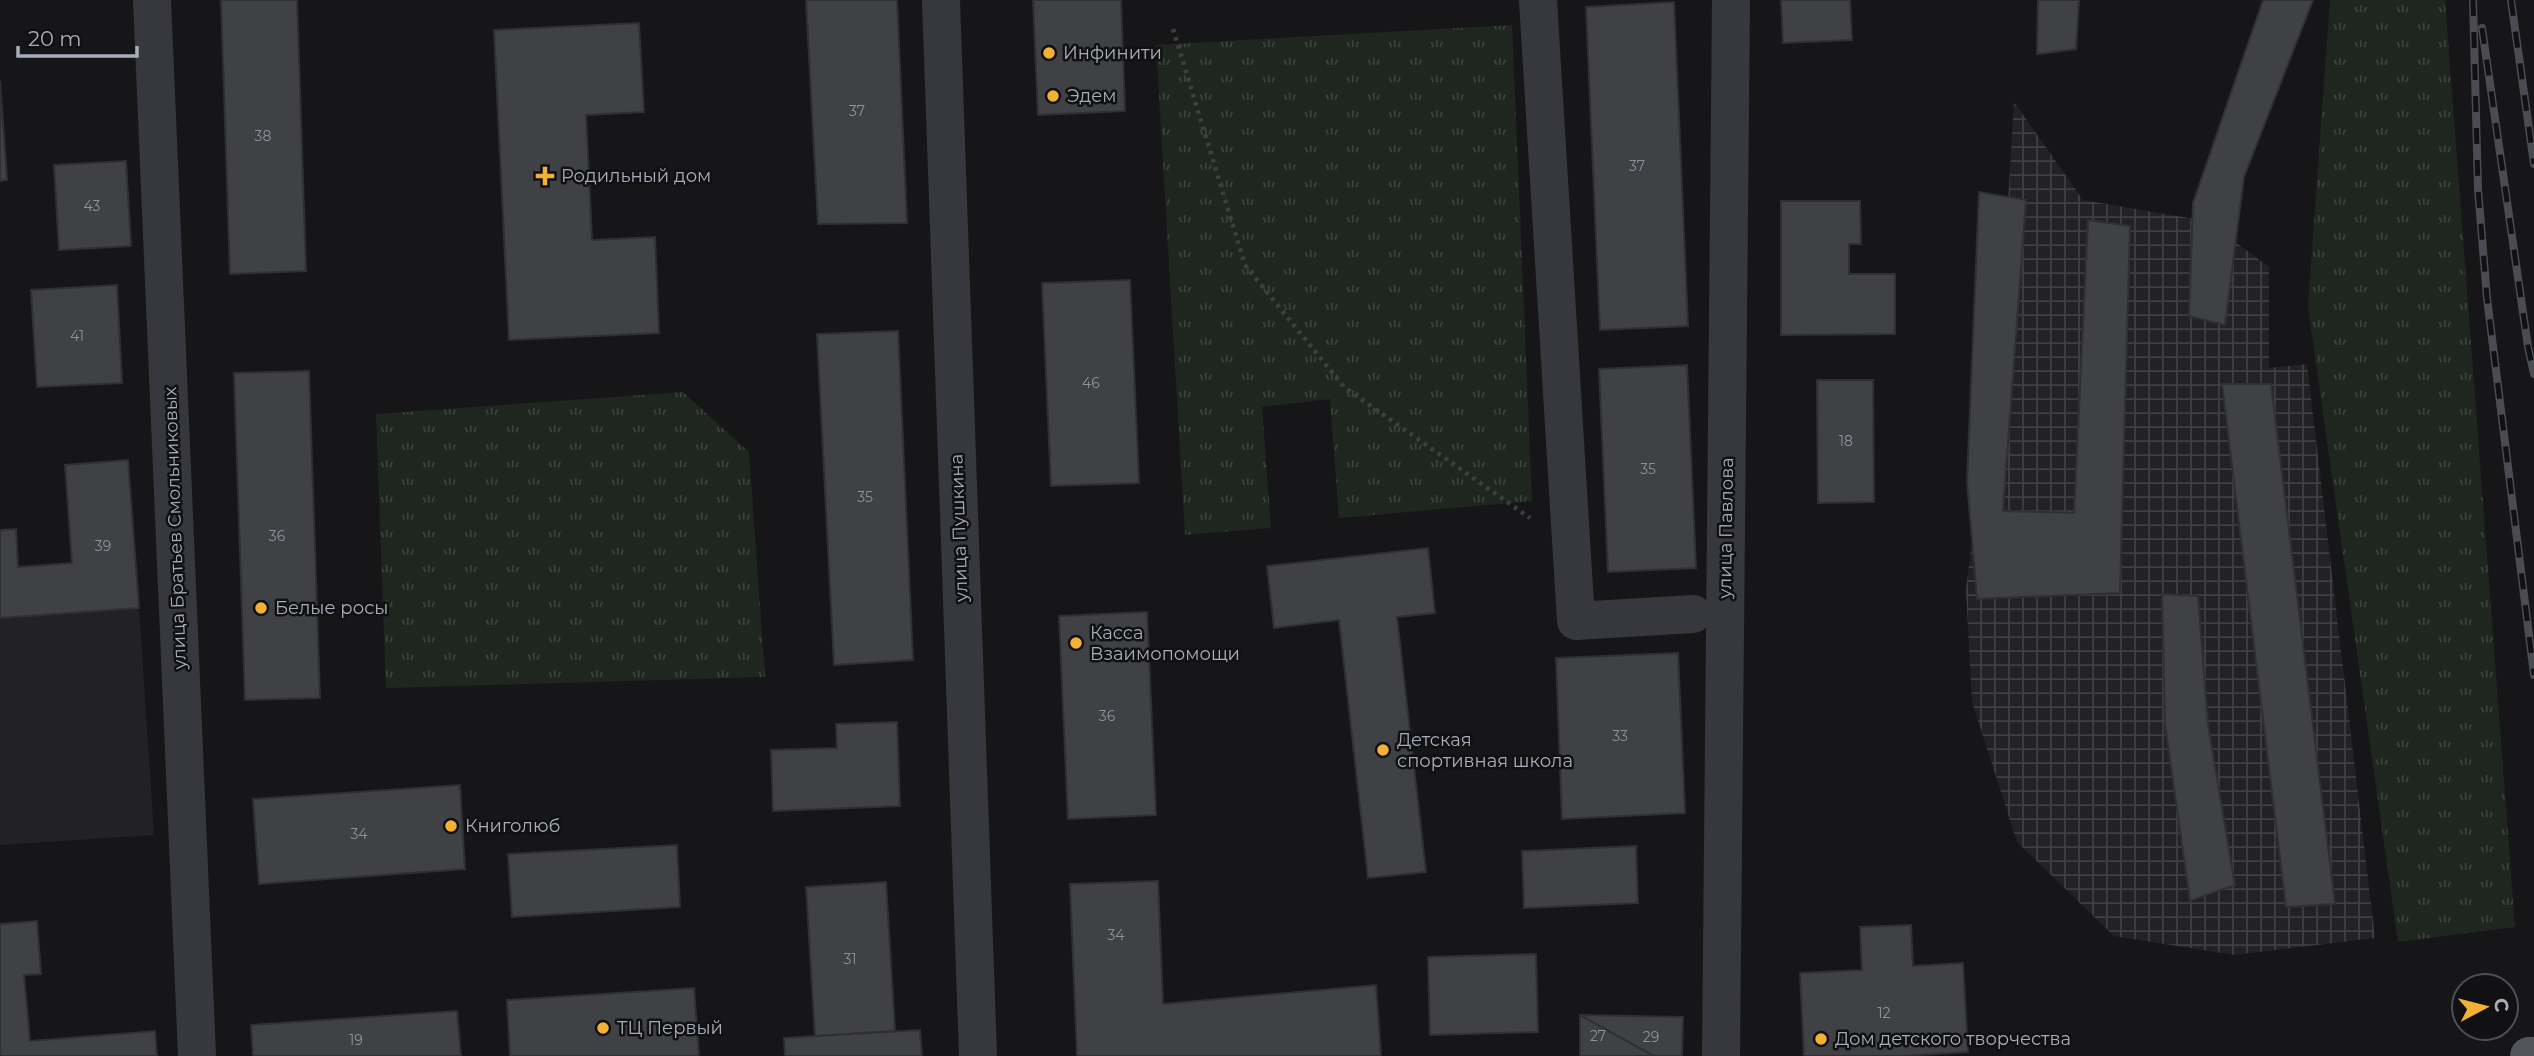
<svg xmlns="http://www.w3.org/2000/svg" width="2534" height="1056" font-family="Montserrat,sans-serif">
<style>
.built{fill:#222225}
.industrial{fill:url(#industrial-grid)}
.grass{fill:url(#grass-tufts)}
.building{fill:#404145;stroke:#303034;stroke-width:2}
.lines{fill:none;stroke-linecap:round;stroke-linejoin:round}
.path{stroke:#3d3f44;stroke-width:4.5;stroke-dasharray:3.5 5;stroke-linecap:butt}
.minor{stroke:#37383d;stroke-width:38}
.major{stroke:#53555c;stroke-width:38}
.rail-casing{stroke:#4a4c52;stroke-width:8}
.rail{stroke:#111113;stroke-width:5;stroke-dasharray:16;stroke-linecap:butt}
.poi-dot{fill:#f2b134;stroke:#111113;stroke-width:2.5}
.labels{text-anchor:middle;stroke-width:5;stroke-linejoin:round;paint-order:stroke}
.number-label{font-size:14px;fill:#8e929b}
.poi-label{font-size:18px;fill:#a8adb8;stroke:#111113;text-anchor:start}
.street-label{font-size:18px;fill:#a8adb8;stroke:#111113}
</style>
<defs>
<pattern id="industrial-grid" width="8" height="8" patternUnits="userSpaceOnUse" patternTransform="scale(1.75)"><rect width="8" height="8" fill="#222225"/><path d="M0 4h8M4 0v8" fill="none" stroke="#3f3f43"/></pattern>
<pattern id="grass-tufts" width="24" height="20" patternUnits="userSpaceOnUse" patternTransform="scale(1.75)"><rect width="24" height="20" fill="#1e261f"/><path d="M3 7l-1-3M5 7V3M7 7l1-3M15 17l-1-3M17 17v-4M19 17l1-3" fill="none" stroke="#3c433d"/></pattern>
</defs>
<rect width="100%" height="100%" fill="#161618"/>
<path class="built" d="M 139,608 L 154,835 L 0,845 L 0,618 Z"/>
<path class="industrial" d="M 2014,102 L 2083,200 L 2207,221 L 2269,267 L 2269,368 L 2307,364 L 2375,938 L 2234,955 L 2114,936 L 2017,842 L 1972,702 L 1966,590 L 2002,302 Z"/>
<g class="grass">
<path d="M 2330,0 L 2445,0 L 2515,927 L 2398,942 L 2308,307 Z"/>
<path d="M 1512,25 L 1532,501 L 1339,518 L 1330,399 L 1262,407 L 1271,528 L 1185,535 L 1156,45 Z"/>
<path d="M 683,392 L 749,452 L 765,677 L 386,688 L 376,414 Z"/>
</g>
<g class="building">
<path d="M 221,0 L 297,0 L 306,271 L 230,274 Z"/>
<path d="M 806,0 L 897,0 L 907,223 L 818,224 Z"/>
<path d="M 1033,0 L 1121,0 L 1125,111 L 1038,115 Z"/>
<path d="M 1781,0 L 1850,0 L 1852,40 L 1783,43 Z"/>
<path d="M 2038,0 L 2079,0 L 2076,49 L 2037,54 Z"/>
<path d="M 2263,0 L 2313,0 L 2244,177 L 2225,325 L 2189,316 L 2193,203 Z"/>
<path d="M 1674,2 L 1688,326 L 1600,330 L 1586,7 Z"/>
<path d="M 639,23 L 644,112 L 586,115 L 592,240 L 655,237 L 659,333 L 509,340 L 494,30 Z"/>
<path d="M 0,81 L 7,180 L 0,181 Z"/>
<path d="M 126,161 L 131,246 L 59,250 L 54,165 Z"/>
<path d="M 1979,192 L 2026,200 L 2003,511 L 2074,513 L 2088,220 L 2130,226 L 2120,593 L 1977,599 L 1967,481 Z"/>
<path d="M 1781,201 L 1860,201 L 1861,244 L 1849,244 L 1849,274 L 1895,274 L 1895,334 L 1781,335 Z"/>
<path d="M 1130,280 L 1139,483 L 1051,486 L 1042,283 Z"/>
<path d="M 117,285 L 122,383 L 37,387 L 31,290 Z"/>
<path d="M 898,331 L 913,660 L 834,665 L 817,334 Z"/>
<path d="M 1687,365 L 1696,568 L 1608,572 L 1599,369 Z"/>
<path d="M 309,371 L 320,698 L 245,700 L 234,373 Z"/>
<path d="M 1817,380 L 1873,380 L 1874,502 L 1818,503 Z"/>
<path d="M 2222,384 L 2271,384 L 2335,904 L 2286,907 Z"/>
<path d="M 128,460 L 139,608 L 0,618 L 0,530 L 16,529 L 18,567 L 72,563 L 65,465 Z"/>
<path d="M 1428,548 L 1435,613 L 1397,617 L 1426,872 L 1368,878 L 1339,620 L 1274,628 L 1267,566 Z"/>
<path d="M 2162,594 L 2198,596 L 2208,725 L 2235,885 L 2190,901 L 2165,724 Z"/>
<path d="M 1147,612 L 1156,815 L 1068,819 L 1059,616 Z"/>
<path d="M 1678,653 L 1685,813 L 1562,819 L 1556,658 Z"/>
<path d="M 897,722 L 900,806 L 773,811 L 771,750 L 837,748 L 836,724 Z"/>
<path d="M 460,785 L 465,869 L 259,884 L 253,799 Z"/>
<path d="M 677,845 L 680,907 L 512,917 L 508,854 Z"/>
<path d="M 1636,846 L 1638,903 L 1524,908 L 1522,851 Z"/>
<path d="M 1158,881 L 1163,1004 L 1376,985 L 1381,1056 L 1077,1056 L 1070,884 Z"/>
<path d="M 886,882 L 895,1031 L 815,1036 L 806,887 Z"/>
<path d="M 37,921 L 41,974 L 24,975 L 30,1041 L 155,1031 L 157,1056 L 0,1056 L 0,924 Z"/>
<path d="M 1911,925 L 1913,966 L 1963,963 L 1968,1052 L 1902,1056 L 1804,1056 L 1800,973 L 1862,970 L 1860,927 Z"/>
<path d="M 1536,954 L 1538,1032 L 1430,1035 L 1428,957 Z"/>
<path d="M 694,988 L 699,1056 L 510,1056 L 507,1000 Z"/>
<path d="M 457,1011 L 461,1056 L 253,1056 L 251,1025 Z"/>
<path d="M 1580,1015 L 1654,1056 L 1580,1056 Z"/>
<path d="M 1580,1015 L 1683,1017 L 1682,1056 L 1654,1056 Z"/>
<path d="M 920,1030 L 922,1056 L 785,1056 L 784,1038 Z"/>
</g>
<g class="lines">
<path class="path" d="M 1173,29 L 1245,265 L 1344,387 L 1530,518"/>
<g class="minor">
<path d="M 152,0 L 197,1056"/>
<path d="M 941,0 L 978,1056"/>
<path d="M 1538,0 L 1576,621 L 1693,614"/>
<path d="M 1721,1056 L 1731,0"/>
</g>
<path class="major" d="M 2529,1056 L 2534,1056"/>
<defs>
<g id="rail">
<path d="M 2473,0 L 2478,189 L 2487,298 L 2534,675"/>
<path d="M 2511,0 L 2534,164"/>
<path d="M 2482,28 L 2528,347 L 2534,374"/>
</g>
</defs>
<use href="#rail" class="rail-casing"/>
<use href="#rail" class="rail"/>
</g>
<g class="poi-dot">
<circle cx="1049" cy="53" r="7"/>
<circle cx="1053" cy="96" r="7"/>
<path d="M541.5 165.5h7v7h7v7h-7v7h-7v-7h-7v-7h7z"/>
<circle cx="261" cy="608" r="7"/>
<circle cx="1076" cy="643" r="7"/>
<circle cx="1383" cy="750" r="7"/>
<circle cx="451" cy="826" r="7"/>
<circle cx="603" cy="1028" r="7"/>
<circle cx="1821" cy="1039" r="7"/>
</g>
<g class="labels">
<g class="number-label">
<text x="857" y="116">37</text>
<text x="263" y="141">38</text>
<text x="1637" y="171">37</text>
<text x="92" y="211">43</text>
<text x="77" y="341">41</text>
<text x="1091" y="388">46</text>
<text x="1846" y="446">18</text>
<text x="1648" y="474">35</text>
<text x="865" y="502">35</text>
<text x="277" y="541">36</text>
<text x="103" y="551">39</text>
<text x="1107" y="721">36</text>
<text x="1620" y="741">33</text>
<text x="359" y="839">34</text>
<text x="1116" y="940">34</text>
<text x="850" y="964">31</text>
<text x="1884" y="1018">12</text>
<text x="1598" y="1041">27</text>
<text x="1651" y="1042">29</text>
<text x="356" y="1045">19</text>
</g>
<g class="poi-label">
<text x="1063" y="59">Инфинити</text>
<text x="1067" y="102">Эдем</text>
<text x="561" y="182">Родильный дом</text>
<text x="275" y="614">Белые росы</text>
<text x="1090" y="639">Касса<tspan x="1090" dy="21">Взаимопомощи</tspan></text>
<text x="1397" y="746">Детская<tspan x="1397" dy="21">спортивная школа</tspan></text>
<text x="465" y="832">Книголюб</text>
<text x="617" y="1034">ТЦ Первый</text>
<text x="1835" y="1045">Дом детского творчества</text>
</g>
<g class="street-label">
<text transform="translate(175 528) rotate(-92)" y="6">улица Братьев Смольниковых</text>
<text transform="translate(959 528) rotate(-92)" y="6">улица Пушкина</text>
<text transform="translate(1726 528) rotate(-89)" y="6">улица Павлова</text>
</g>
</g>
<g transform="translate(2485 1007) rotate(83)"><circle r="33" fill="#111113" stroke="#4d4f55" stroke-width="2"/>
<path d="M0-5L12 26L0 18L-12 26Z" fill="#f2b134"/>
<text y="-10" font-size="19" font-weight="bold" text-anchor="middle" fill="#a8adb8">С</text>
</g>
<path d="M18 46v10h119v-10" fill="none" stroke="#a8adb8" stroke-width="3.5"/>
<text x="28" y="46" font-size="21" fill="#a8adb8" stroke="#111113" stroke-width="5" paint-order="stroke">20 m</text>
</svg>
